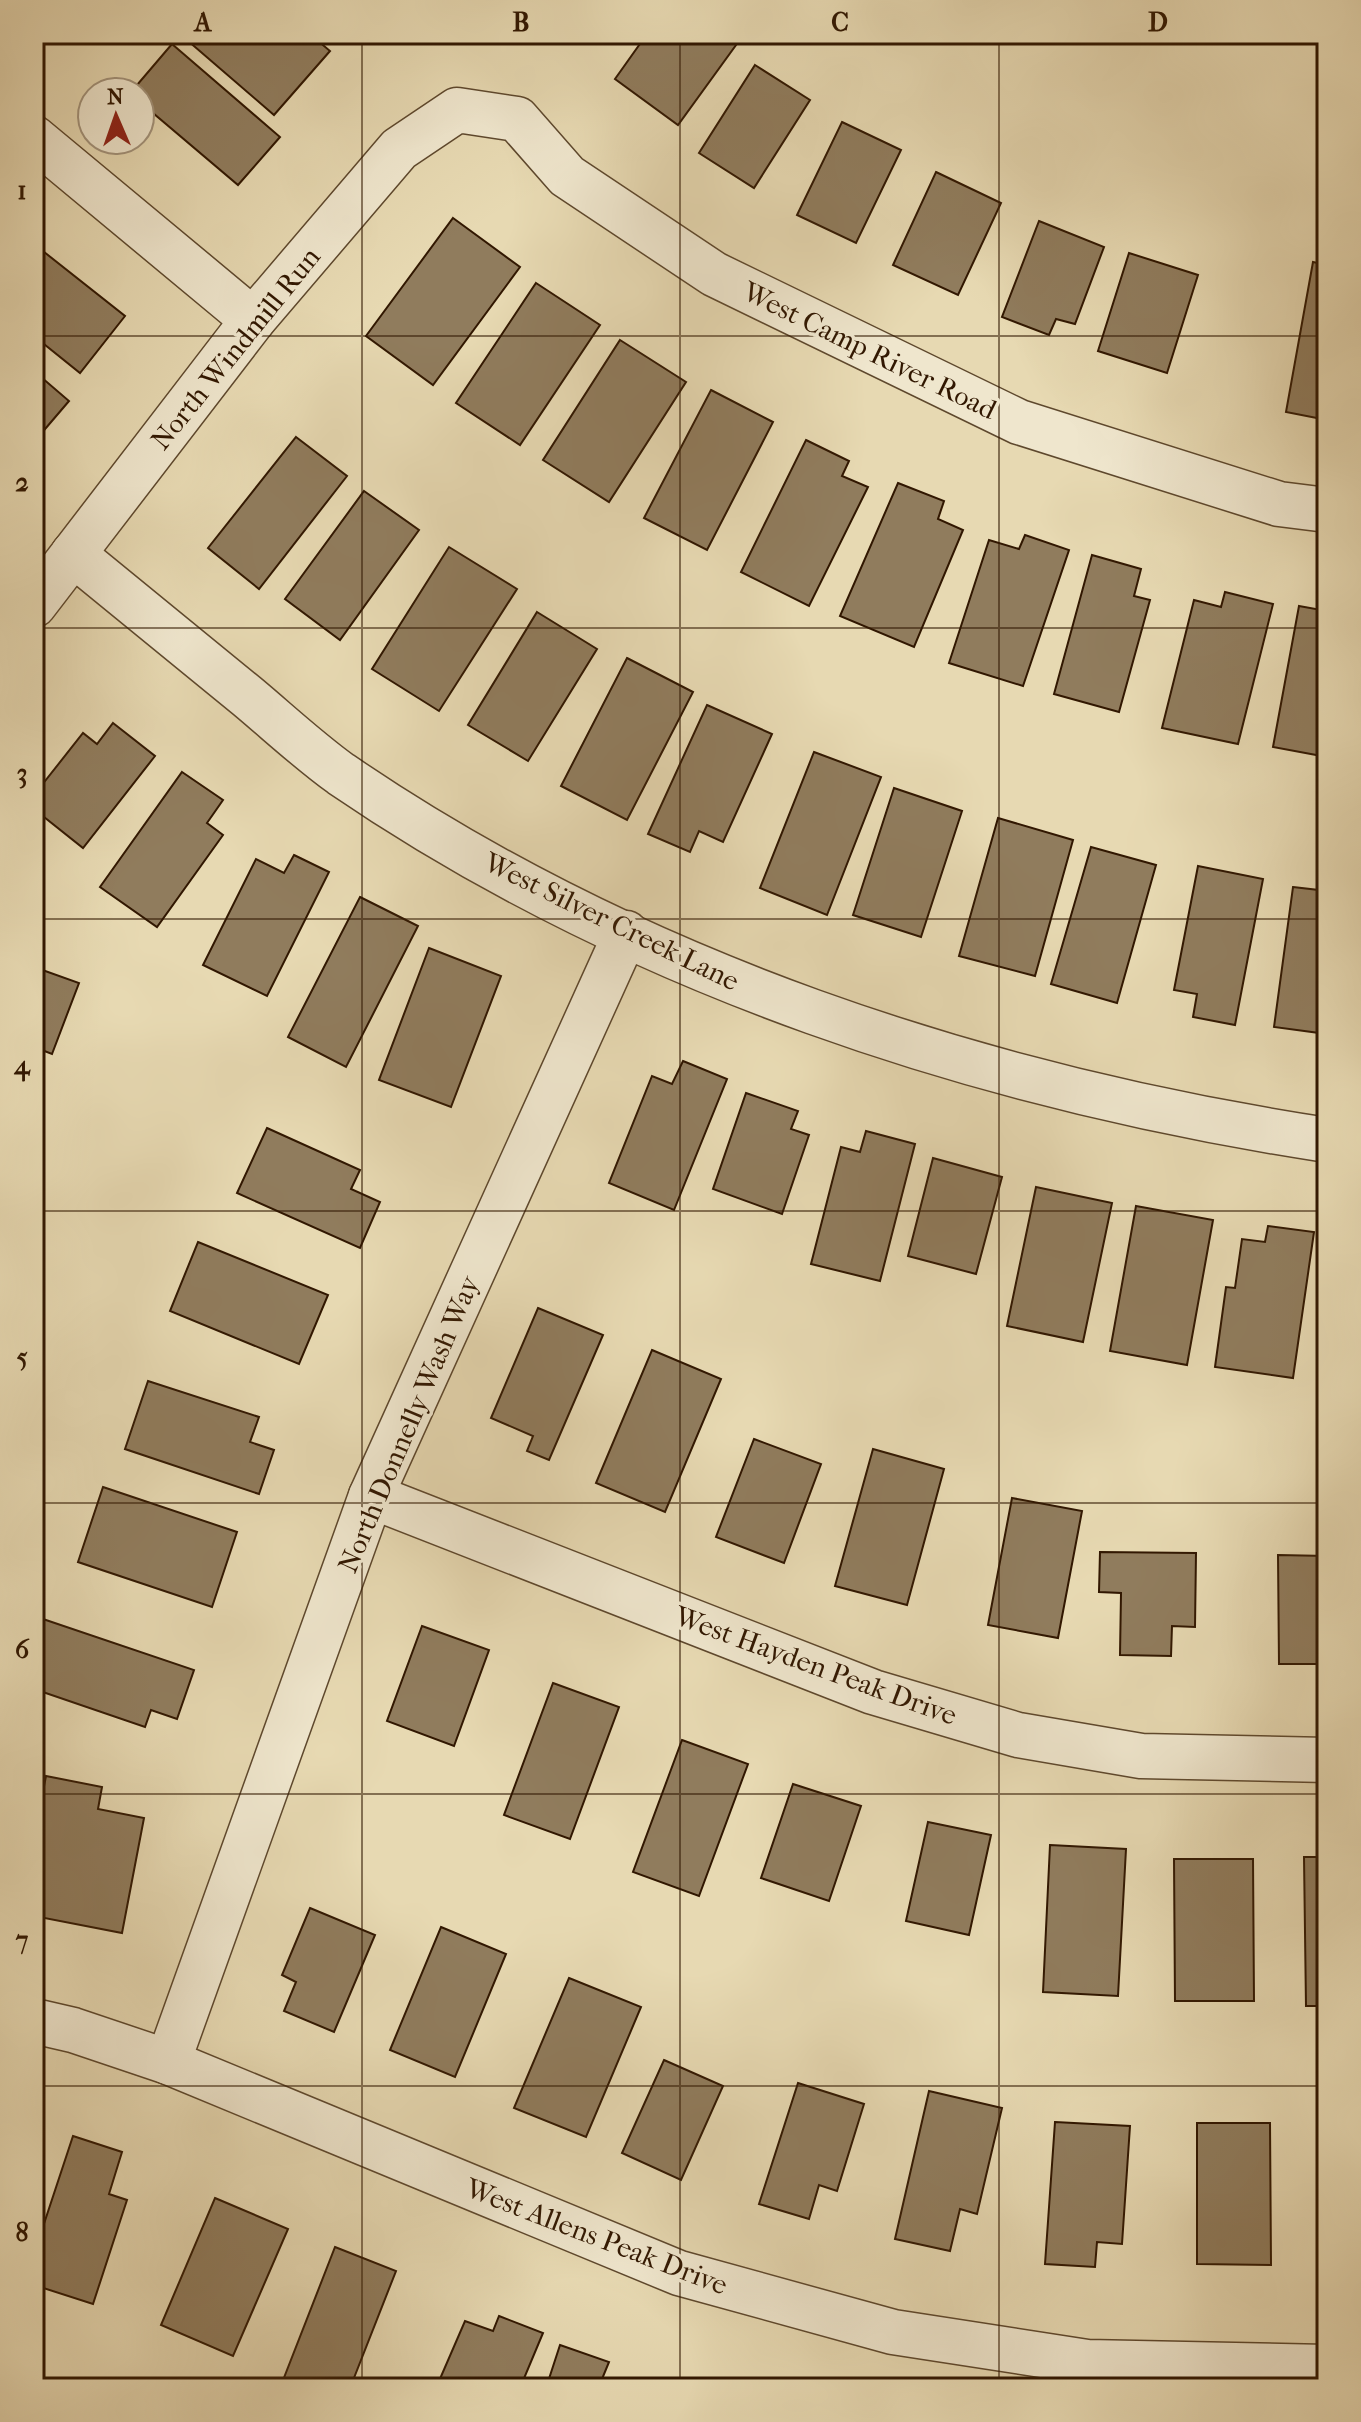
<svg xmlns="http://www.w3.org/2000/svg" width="1361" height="2422" font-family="'IM FELL French Canon',serif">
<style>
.building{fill:#907c5d;stroke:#311701;stroke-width:2}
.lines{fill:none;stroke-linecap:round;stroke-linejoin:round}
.minor-casing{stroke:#5e482d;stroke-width:47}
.minor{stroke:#efe6cd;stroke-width:44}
.grid{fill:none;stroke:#311701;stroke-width:2;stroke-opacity:0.55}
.labels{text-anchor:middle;stroke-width:7;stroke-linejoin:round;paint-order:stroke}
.street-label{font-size:28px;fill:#311701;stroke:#efe6cd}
.neatline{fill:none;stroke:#311701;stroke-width:3}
.grid-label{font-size:26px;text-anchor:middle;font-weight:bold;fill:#311701}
</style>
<rect width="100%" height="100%" fill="#e7d9b2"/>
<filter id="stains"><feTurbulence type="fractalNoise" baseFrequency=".0025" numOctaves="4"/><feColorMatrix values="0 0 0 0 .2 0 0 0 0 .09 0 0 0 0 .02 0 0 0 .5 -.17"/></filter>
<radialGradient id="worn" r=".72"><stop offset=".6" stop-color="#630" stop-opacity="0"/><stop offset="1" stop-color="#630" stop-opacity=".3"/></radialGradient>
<g class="building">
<path d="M 180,34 L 310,34 L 330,51 L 274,115 Z"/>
<path d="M 647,34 L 744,34 L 678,125 L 615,79 Z"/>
<path d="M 172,44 L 280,137 L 238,185 L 140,102 L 140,92 L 131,92 Z"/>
<path d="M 755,65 L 810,100 L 754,188 L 699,153 Z"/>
<path d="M 842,122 L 901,150 L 856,243 L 797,215 Z"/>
<path d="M 936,172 L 1001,203 L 958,295 L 893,265 Z"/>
<path d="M 453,218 L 520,267 L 433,385 L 366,336 Z"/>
<path d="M 1039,221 L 1104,247 L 1075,324 L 1056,319 L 1049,335 L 1002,317 Z"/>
<path d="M 34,244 L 125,316 L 80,373 L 34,336 Z"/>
<path d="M 1129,253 L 1198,275 L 1167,373 L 1098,351 Z"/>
<path d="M 1313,262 L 1327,265 L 1327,420 L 1286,412 Z"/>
<path d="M 536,283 L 600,325 L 520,445 L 456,403 Z"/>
<path d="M 620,340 L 686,382 L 609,502 L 543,460 Z"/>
<path d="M 34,371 L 69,401 L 34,442 Z"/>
<path d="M 711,390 L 773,422 L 707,550 L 644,518 Z"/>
<path d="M 296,437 L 347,476 L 259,589 L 208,548 Z"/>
<path d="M 806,440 L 849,461 L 842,476 L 868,487 L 809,606 L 741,572 Z"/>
<path d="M 898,483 L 944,501 L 938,519 L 963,530 L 914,647 L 840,616 Z"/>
<path d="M 364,491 L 419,530 L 340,640 L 285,599 Z"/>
<path d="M 1025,535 L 1069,550 L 1023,686 L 949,663 L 989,540 L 1019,549 Z"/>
<path d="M 449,547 L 517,589 L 439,711 L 372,669 Z"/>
<path d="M 1092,555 L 1141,569 L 1134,596 L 1150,600 L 1119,712 L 1054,694 Z"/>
<path d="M 1225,592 L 1273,604 L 1238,744 L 1162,728 L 1194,600 L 1221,607 Z"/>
<path d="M 1299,606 L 1327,611 L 1327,757 L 1273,747 Z"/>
<path d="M 537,612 L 597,649 L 528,761 L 468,725 Z"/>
<path d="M 627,658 L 693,692 L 627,820 L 561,786 Z"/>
<path d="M 707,705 L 772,734 L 723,842 L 699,831 L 690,852 L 648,834 Z"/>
<path d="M 113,723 L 155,756 L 83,848 L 34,809 L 34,795 L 83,733 L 97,744 Z"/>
<path d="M 814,752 L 881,777 L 827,915 L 760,888 Z"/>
<path d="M 182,772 L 223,800 L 207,823 L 223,835 L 157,927 L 100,887 Z"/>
<path d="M 894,788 L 962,811 L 921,937 L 853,915 Z"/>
<path d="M 998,818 L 1073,840 L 1035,976 L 959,956 Z"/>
<path d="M 1091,847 L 1156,865 L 1117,1003 L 1051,984 Z"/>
<path d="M 294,855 L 329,872 L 267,996 L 203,965 L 256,859 L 284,873 Z"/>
<path d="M 1198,866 L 1263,879 L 1235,1025 L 1193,1017 L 1197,994 L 1174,990 Z"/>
<path d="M 1293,887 L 1327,891 L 1327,1034 L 1274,1027 Z"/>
<path d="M 360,897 L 418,926 L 346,1067 L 288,1037 Z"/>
<path d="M 429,948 L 501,976 L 451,1107 L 379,1080 Z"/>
<path d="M 34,967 L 79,983 L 52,1054 L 34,1047 Z"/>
<path d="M 683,1061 L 727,1079 L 674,1210 L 609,1183 L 652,1076 L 672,1084 Z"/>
<path d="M 34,1070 L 43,1073 L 34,1096 Z"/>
<path d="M 746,1093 L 798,1111 L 791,1129 L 809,1135 L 782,1214 L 713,1189 Z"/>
<path d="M 267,1128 L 360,1170 L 351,1189 L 380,1202 L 360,1248 L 237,1193 Z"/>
<path d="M 866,1131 L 915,1144 L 880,1281 L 811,1264 L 841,1147 L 860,1152 Z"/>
<path d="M 933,1158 L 1002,1177 L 976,1274 L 908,1256 Z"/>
<path d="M 1036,1187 L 1112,1203 L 1083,1342 L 1007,1326 Z"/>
<path d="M 1136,1206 L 1213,1220 L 1187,1365 L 1110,1351 Z"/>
<path d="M 1268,1226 L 1314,1232 L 1293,1378 L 1215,1367 L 1226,1287 L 1235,1288 L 1242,1239 L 1265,1242 Z"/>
<path d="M 198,1242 L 328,1295 L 299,1364 L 170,1311 Z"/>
<path d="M 538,1308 L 603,1335 L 549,1460 L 527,1451 L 533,1436 L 491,1418 Z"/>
<path d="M 1327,1318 L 1327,1378 L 1320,1377 Z"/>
<path d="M 652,1350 L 721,1379 L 665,1512 L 596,1483 Z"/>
<path d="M 148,1381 L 259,1417 L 250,1442 L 274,1450 L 259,1494 L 125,1449 Z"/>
<path d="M 754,1439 L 821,1464 L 784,1563 L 716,1537 Z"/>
<path d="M 873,1449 L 944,1469 L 907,1605 L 835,1586 Z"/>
<path d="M 103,1487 L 237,1532 L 212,1607 L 78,1562 Z"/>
<path d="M 1012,1498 L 1082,1511 L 1058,1638 L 988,1625 Z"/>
<path d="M 1100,1552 L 1196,1553 L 1195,1627 L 1172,1626 L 1171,1656 L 1120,1655 L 1121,1593 L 1099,1592 Z"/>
<path d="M 1278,1555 L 1327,1556 L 1327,1664 L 1279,1664 Z"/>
<path d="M 40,1618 L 194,1670 L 177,1719 L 151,1710 L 145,1727 L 34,1689 L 34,1636 Z"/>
<path d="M 422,1626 L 489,1650 L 454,1746 L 387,1721 Z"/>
<path d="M 553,1683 L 619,1707 L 570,1839 L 504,1815 Z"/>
<path d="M 682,1740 L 748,1764 L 699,1896 L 633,1872 Z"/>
<path d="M 46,1776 L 102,1787 L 98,1809 L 144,1818 L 122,1933 L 34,1916 L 34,1837 Z"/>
<path d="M 793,1784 L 861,1806 L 829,1901 L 761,1878 Z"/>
<path d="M 928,1822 L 991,1835 L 969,1935 L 906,1921 Z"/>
<path d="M 1050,1845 L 1126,1849 L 1118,1996 L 1043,1992 Z"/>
<path d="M 1304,1857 L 1327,1857 L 1327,2006 L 1306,2006 Z"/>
<path d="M 1174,1859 L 1253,1859 L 1254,2001 L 1175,2001 Z"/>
<path d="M 310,1908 L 375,1935 L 334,2032 L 284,2011 L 296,1982 L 282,1975 Z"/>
<path d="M 441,1927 L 506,1954 L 455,2077 L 390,2050 Z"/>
<path d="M 569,1978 L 641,2007 L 586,2137 L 514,2108 Z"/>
<path d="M 664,2060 L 723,2086 L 681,2180 L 622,2153 Z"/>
<path d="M 798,2083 L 864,2104 L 837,2191 L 819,2185 L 809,2219 L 759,2204 Z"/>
<path d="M 929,2091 L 1002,2108 L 977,2214 L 960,2209 L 950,2251 L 895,2239 Z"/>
<path d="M 1055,2122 L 1130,2126 L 1122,2244 L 1097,2242 L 1095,2267 L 1045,2264 Z"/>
<path d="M 1197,2123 L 1270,2123 L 1271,2265 L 1197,2264 Z"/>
<path d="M 1320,2129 L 1327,2129 L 1327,2272 L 1321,2272 Z"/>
<path d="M 73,2136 L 122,2152 L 109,2194 L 127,2200 L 93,2304 L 34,2285 L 34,2254 Z"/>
<path d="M 215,2198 L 288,2229 L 233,2356 L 161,2325 Z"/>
<path d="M 335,2247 L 396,2271 L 350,2388 L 280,2388 Z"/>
<path d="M 499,2316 L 543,2333 L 520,2388 L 436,2388 L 465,2321 L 493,2331 Z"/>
<path d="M 560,2345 L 609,2362 L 602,2379 L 621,2388 L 546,2388 Z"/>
</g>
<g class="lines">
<defs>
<g id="minor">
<path d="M 34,138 L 253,320"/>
<path d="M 73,554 C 132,602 190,650 248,697 C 279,723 309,751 341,774 C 632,973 980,1087 1327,1140"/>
<path d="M 34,605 L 253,320 L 399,149 L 457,110 L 517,119 L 567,176 L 714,274 L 1019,422 L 1279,504 L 1327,510"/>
<path d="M 371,1496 L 873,1692 L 1018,1735 L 1141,1756 L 1327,1760"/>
<path d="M 34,2021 L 73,2030 L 168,2062 L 679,2273 L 893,2332 L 1087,2362 L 1327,2367"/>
<path d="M 168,2062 L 371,1496 L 626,933"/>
</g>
</defs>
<use href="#minor" class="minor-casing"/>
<use href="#minor" class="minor"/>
</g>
<path class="grid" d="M 362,34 L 362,2388M 680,34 L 680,2388M 999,34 L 999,2388M 34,336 L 1327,336M 34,628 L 1327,628M 34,919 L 1327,919M 34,1211 L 1327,1211M 34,1503 L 1327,1503M 34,1794 L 1327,1794M 34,2086 L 1327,2086"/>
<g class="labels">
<g class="street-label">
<text transform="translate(235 348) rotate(-51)" y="10">North Windmill Run</text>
<text transform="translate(870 350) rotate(26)" y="10">West Camp River Road</text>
<text transform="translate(612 921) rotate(26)" y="10">West Silver Creek Lane</text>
<text transform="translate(408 1424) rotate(-67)" y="10">North Donnelly Wash Way</text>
<text transform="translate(816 1665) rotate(20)" y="10">West Hayden Peak Drive</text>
<text transform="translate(597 2236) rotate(21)" y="10">West Allens Peak Drive</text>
</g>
</g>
<rect width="1361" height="2422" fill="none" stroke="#e7d9b2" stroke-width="88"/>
<g transform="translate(116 116) rotate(358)"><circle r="38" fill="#efe6cd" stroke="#a3937b" stroke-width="2"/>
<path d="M0-6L14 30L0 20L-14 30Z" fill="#8f2418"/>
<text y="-12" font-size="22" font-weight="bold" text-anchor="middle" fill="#311701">N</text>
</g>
<rect x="44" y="44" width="1273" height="2334" class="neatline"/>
<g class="grid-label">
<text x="203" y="31">A</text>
<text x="521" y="31">B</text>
<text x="840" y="31">C</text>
<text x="1158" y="31">D</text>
<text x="22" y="199">1</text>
<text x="22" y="491">2</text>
<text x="22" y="782">3</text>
<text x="22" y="1074">4</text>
<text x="22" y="1366">5</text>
<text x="22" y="1658">6</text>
<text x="22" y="1949">7</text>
<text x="22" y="2241">8</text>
</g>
<rect width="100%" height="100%" filter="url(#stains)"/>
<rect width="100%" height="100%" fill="url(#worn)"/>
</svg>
